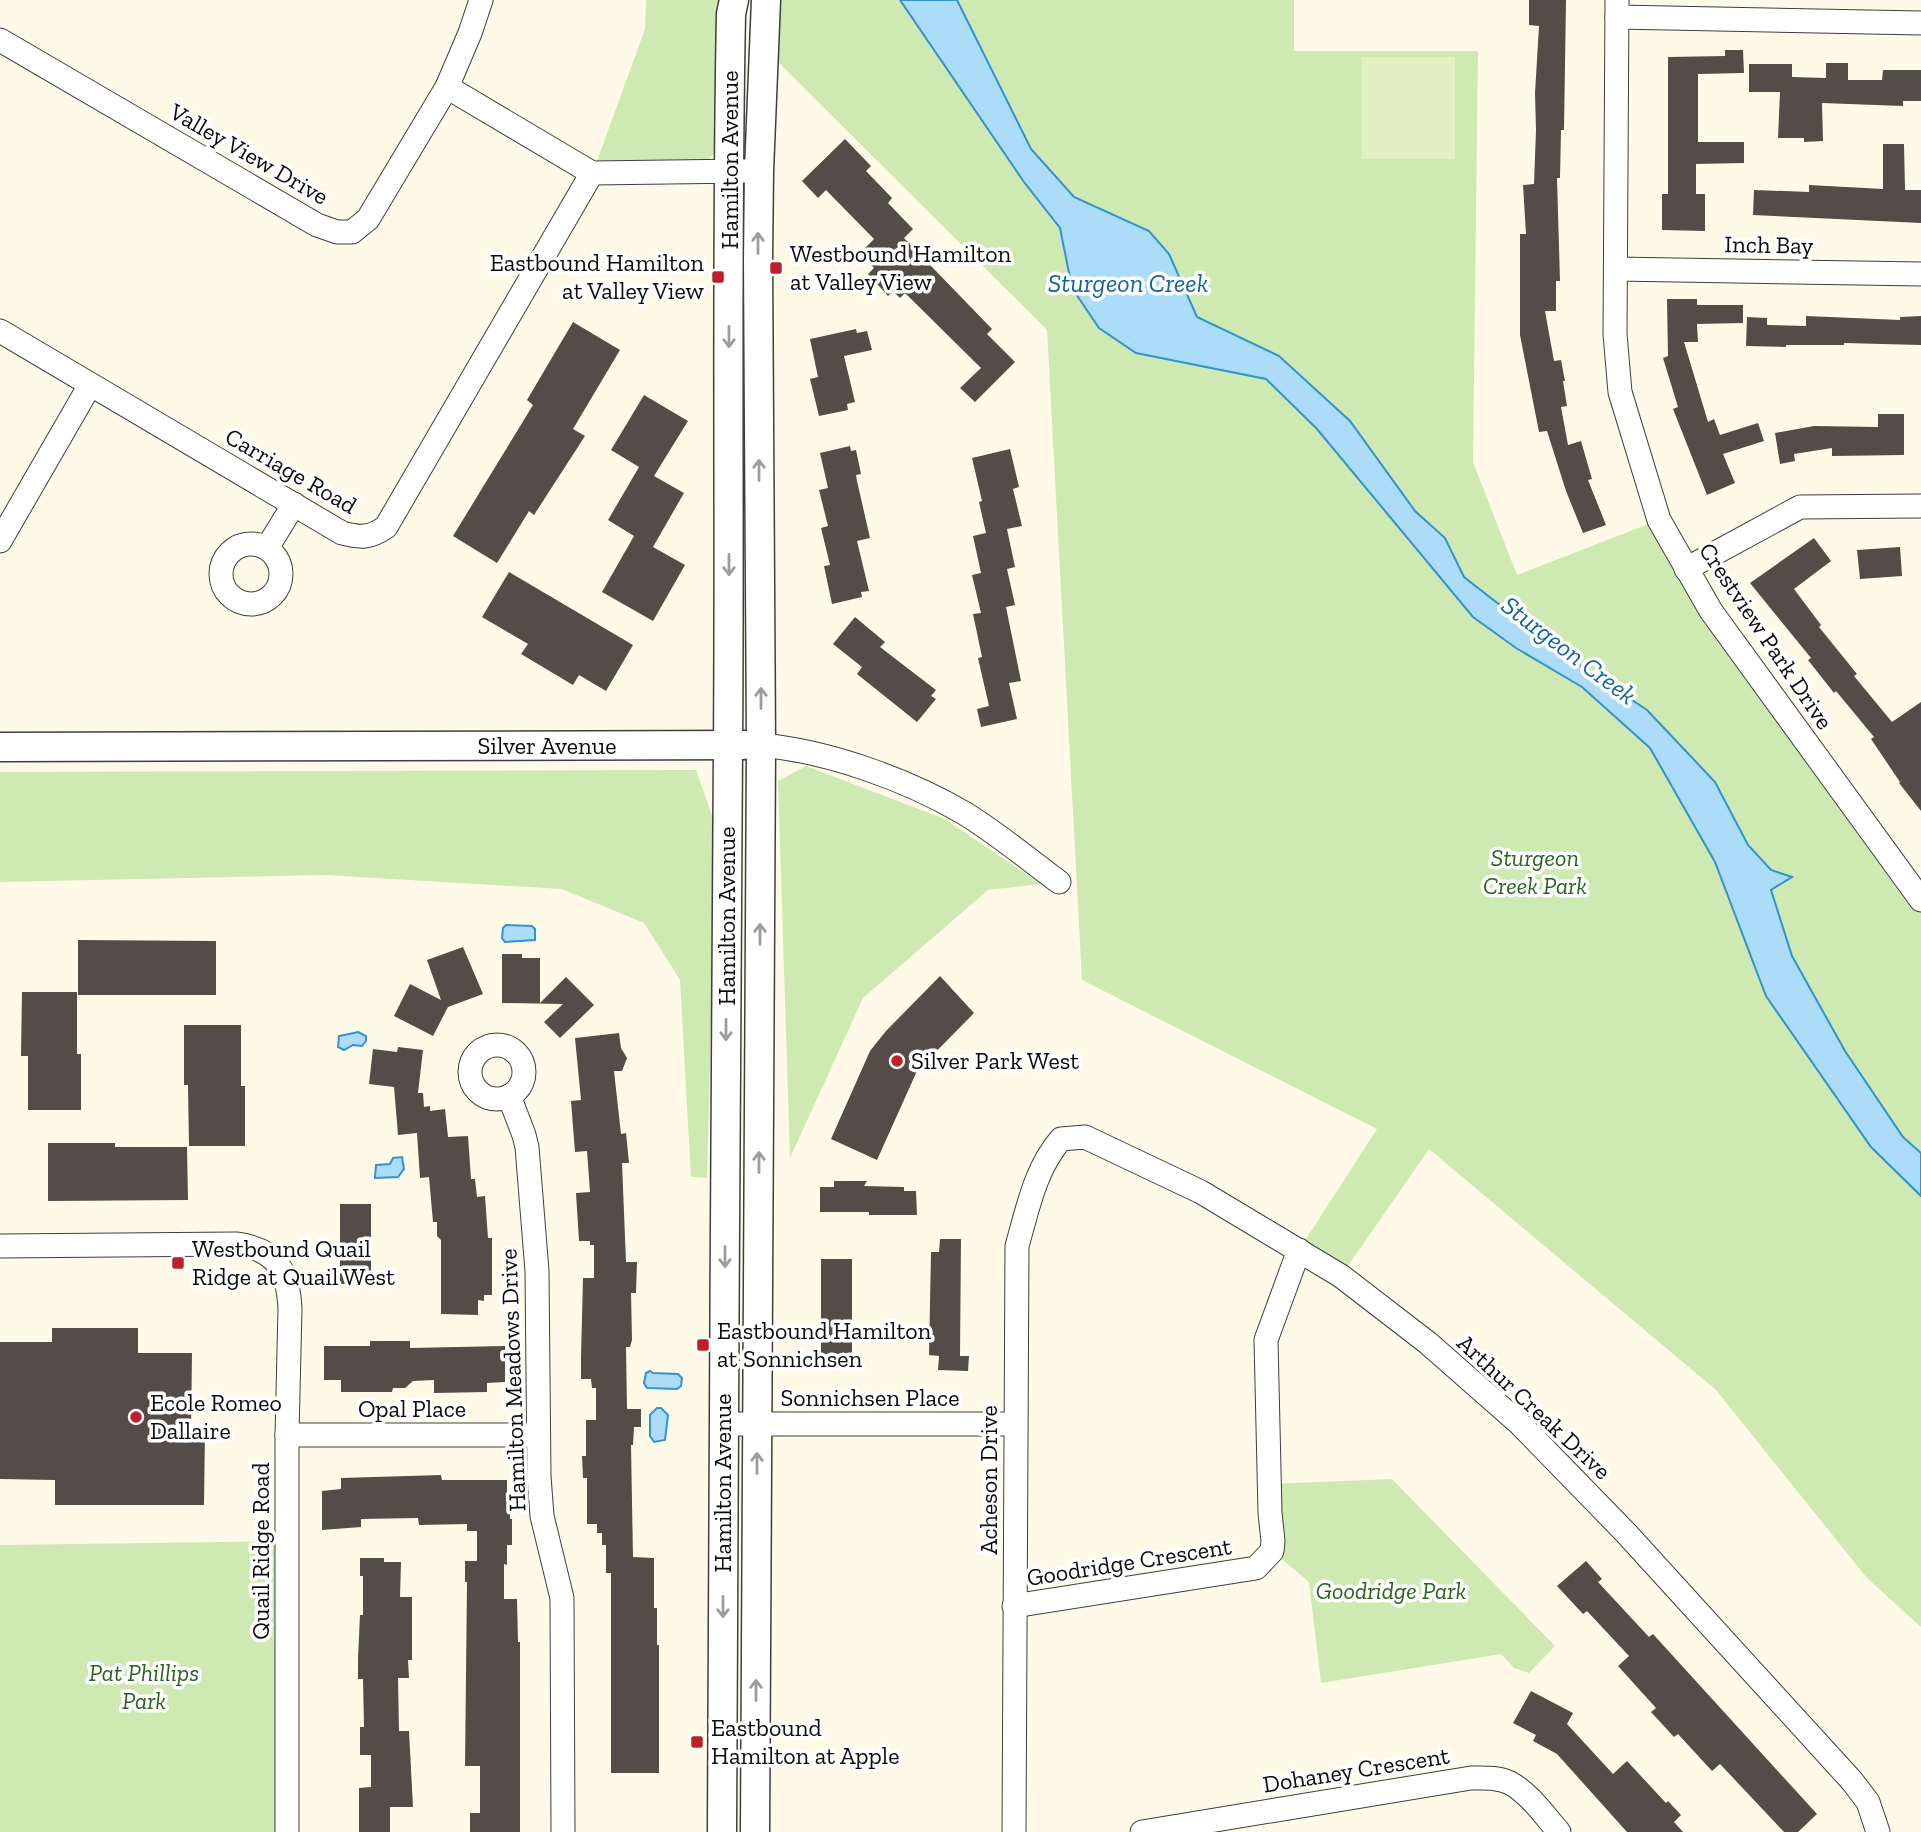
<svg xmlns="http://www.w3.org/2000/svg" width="1921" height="1832" font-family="'Zilla Slab',serif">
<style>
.green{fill:#cfe9b2}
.pitch{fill:#e2f0c4}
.water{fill:#acdcf8;stroke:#3193d1;stroke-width:2}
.building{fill:#544c47}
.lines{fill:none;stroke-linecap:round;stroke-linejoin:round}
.minor-casing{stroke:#3e3e3e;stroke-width:25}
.tertiary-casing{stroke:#3e3e3e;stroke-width:31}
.minor{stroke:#fff;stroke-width:23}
.tertiary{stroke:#fff;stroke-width:28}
.oneway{stroke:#9d9d9d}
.poi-dot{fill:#bd202a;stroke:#fff;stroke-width:2.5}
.labels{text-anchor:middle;stroke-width:7;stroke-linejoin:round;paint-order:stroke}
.street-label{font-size:24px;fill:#0b0b0b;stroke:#fff}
.poi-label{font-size:24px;fill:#0b0b0b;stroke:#fff;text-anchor:start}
.park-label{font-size:24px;font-style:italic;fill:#2a631a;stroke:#fff}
.water-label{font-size:26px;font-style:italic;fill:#12639e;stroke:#fff}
</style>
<rect width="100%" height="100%" fill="#fffae8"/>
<g class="green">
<path d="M 646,0 L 725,0 L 717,151 L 709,159 L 698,161 L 597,161 L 645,29 Z"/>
<path d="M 778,0 L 1294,0 L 1294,51 L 1478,51 L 1473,462 L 1517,575 L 1659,520 L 1921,900 L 1921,1627 L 1867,1578 L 1716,1390 L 1429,1149 L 1341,1276 L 1299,1250 L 1377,1129 L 1082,980 L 1047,330 L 775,59 Z"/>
<path d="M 806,766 L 945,819 L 1041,884 L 988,890 L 863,998 L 790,1158 L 778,781 Z"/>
<path d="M 696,770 L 716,827 L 707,1178 L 691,1177 L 680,980 L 644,923 L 562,889 L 326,875 L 0,882 L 0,772 Z"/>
<path d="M 1392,1479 L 1555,1646 L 1529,1673 L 1514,1668 L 1501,1654 L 1321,1683 L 1309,1582 L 1272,1551 L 1269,1484 Z"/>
<path d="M 287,1541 L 287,1832 L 0,1832 L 0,1545 Z"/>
</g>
<rect class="pitch" x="1362" y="57" width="93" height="102"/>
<g class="water">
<path d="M 900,0 L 957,0 L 1031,149 L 1074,197 L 1149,231 L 1169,254 L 1197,317 L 1279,356 L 1350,421 L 1415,511 L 1445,538 L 1464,577 L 1567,657 L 1647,710 L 1715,782 L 1748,845 L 1771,870 L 1792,877 L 1771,890 L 1792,956 L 1845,1051 L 1903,1137 L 1921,1153 L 1921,1196 L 1871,1147 L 1766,996 L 1715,862 L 1650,748 L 1582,687 L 1516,648 L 1473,617 L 1317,429 L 1266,379 L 1136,353 L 1099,328 L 1072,288 L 1060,228 L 1024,182 Z"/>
<path d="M 506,925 L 532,926 L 535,929 L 535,940 L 505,942 L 502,938 L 503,928 Z"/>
<path d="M 358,1032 L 366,1036 L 366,1041 L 362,1046 L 353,1045 L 344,1050 L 338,1047 L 339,1036 Z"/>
<path d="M 402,1157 L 404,1169 L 398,1177 L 375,1178 L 376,1165 L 390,1164 L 393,1158 Z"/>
<path d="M 650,1371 L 653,1373 L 678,1374 L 682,1378 L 681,1386 L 677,1389 L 647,1388 L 644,1383 L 646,1373 Z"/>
<path d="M 657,1408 L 661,1408 L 668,1415 L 665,1440 L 654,1442 L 650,1436 L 650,1415 Z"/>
</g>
<g class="building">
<path d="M 1529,0 L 1566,0 L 1564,130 L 1561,130 L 1560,178 L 1557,178 L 1560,281 L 1556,281 L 1556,311 L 1545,311 L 1554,361 L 1561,360 L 1565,381 L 1563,381 L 1567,406 L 1561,407 L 1568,445 L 1581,441 L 1592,479 L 1588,480 L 1606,525 L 1583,533 L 1566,491 L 1547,431 L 1539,432 L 1520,335 L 1520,234 L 1526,234 L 1523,185 L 1534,184 L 1536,130 L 1535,93 L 1539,26 L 1529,25 Z"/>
<path d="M 1725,50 L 1743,50 L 1744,73 L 1698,74 L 1698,142 L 1744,142 L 1744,163 L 1696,164 L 1696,194 L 1705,194 L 1705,231 L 1662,230 L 1662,194 L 1668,194 L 1668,57 L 1725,56 Z"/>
<path d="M 1826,63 L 1848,63 L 1848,80 L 1882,80 L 1883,70 L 1921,70 L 1921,101 L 1903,101 L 1903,106 L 1822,103 L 1823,141 L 1804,142 L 1804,138 L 1778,138 L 1780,92 L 1749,92 L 1749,64 L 1792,64 L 1792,77 L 1826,78 Z"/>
<path d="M 845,139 L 871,166 L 866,171 L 892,198 L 888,203 L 913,229 L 904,238 L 992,329 L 987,334 L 1015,362 L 975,402 L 960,388 L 981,368 L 905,293 L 900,298 L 893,291 L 888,296 L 868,274 L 874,268 L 860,253 L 874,239 L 826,190 L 818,198 L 802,181 Z"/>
<path d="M 1883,144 L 1904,144 L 1905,190 L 1921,190 L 1921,223 L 1753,215 L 1754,190 L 1809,192 L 1809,185 L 1883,189 Z"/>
<path d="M 1667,299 L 1697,299 L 1697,305 L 1743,305 L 1743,323 L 1697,324 L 1698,342 L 1684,342 L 1708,422 L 1714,419 L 1720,435 L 1758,423 L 1764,441 L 1723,454 L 1735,483 L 1707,495 L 1673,409 L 1678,407 L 1663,358 L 1668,356 Z"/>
<path d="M 1806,316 L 1900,320 L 1900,317 L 1921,316 L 1921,345 L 1844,343 L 1844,345 L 1786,345 L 1786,347 L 1746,346 L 1747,317 L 1767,318 L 1767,325 L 1806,326 Z"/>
<path d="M 573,322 L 620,350 L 573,429 L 585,436 L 534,515 L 529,511 L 497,563 L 453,536 L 533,405 L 527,400 Z"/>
<path d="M 856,329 L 857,333 L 867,331 L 872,350 L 844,356 L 855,402 L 847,404 L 848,410 L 819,416 L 810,379 L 818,377 L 810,339 Z"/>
<path d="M 644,395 L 688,421 L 654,476 L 684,493 L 653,547 L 685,565 L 653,621 L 602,592 L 634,536 L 608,520 L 639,467 L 611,450 Z"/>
<path d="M 1878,414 L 1904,414 L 1904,455 L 1832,456 L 1832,448 L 1794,454 L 1795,461 L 1780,464 L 1775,433 L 1814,426 L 1878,427 Z"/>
<path d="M 850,446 L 851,451 L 856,450 L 861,474 L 856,475 L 857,481 L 870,538 L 857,541 L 869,591 L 861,592 L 862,597 L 832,604 L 824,566 L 830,565 L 821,528 L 828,526 L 819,490 L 828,488 L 820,453 Z"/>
<path d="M 1010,449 L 1019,487 L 1013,489 L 1022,526 L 1007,529 L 1015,567 L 1007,569 L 1015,605 L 1006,607 L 1021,681 L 1009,683 L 1017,719 L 981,727 L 977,709 L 989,706 L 978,658 L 982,657 L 973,614 L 981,613 L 972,575 L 981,573 L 973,536 L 986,533 L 979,502 L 982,501 L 972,458 Z"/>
<path d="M 1814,538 L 1831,561 L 1794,589 L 1821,625 L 1819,627 L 1857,674 L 1854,676 L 1892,722 L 1921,702 L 1921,811 L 1899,783 L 1900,782 L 1871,739 L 1874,737 L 1836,691 L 1834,693 L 1808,660 L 1811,658 L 1750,583 Z"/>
<path d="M 1900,547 L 1902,576 L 1860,579 L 1857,550 Z"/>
<path d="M 509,572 L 633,645 L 606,691 L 579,675 L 573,685 L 521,654 L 528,644 L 482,617 Z"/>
<path d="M 855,617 L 885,642 L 880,647 L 936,690 L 931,696 L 936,699 L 917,722 L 857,674 L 862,667 L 833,644 Z"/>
<path d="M 78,940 L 216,941 L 216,995 L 78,995 Z"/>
<path d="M 463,947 L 483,994 L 448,1007 L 433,1036 L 394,1016 L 410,984 L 441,1000 L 427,960 Z"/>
<path d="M 502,954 L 522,954 L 522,958 L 540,958 L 540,1003 L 566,977 L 594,1005 L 560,1038 L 544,1022 L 563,1004 L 502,1003 Z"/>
<path d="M 940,976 L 974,1013 L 917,1071 L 877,1160 L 831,1139 L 870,1051 L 886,1031 Z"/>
<path d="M 22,992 L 77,992 L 77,1054 L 81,1054 L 81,1110 L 28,1110 L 28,1056 L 21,1056 Z"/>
<path d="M 184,1025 L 241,1025 L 241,1086 L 245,1086 L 245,1146 L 189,1146 L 188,1085 L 184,1085 Z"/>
<path d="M 619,1033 L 621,1048 L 627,1058 L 622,1071 L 614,1071 L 621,1134 L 626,1133 L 629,1163 L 622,1163 L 626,1262 L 637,1262 L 636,1293 L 631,1293 L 632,1340 L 630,1347 L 626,1347 L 627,1409 L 641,1409 L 641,1427 L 634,1427 L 633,1445 L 631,1445 L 633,1557 L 654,1558 L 654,1608 L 657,1608 L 657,1645 L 659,1645 L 659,1773 L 611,1773 L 611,1573 L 606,1573 L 606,1545 L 602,1545 L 602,1533 L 597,1533 L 597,1524 L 587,1524 L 587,1478 L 583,1478 L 582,1456 L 586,1456 L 586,1420 L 596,1420 L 596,1388 L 592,1388 L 591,1379 L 581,1379 L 581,1357 L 583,1278 L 594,1278 L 594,1245 L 590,1245 L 590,1241 L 579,1241 L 576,1193 L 590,1192 L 587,1151 L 575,1152 L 571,1101 L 581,1100 L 575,1038 Z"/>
<path d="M 398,1047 L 423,1050 L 418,1093 L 423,1093 L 424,1107 L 430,1106 L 430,1111 L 445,1109 L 448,1137 L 468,1136 L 471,1179 L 475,1179 L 477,1197 L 485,1196 L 488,1238 L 492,1238 L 492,1295 L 484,1295 L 484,1301 L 478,1300 L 478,1315 L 441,1314 L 441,1240 L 437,1236 L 437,1222 L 433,1222 L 429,1177 L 420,1178 L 417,1133 L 398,1135 L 394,1087 L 369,1084 L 373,1049 L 397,1052 Z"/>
<path d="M 48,1143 L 115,1143 L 115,1147 L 187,1147 L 188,1200 L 48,1201 Z"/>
<path d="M 834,1181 L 867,1181 L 864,1186 L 904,1187 L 904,1191 L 916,1191 L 917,1215 L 869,1215 L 869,1212 L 820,1212 L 820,1187 L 834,1187 Z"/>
<rect x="340" y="1204" width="31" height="80"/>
<path d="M 940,1239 L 961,1239 L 960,1356 L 969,1356 L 968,1371 L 938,1370 L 939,1356 L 929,1355 L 931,1252 L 939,1252 Z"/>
<rect x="821" y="1259" width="31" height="97"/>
<path d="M 52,1328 L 138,1328 L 138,1353 L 192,1353 L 191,1429 L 205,1429 L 204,1505 L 55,1505 L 55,1480 L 0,1479 L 0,1342 L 52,1342 Z"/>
<path d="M 370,1341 L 410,1341 L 410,1348 L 505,1346 L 505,1382 L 487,1383 L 487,1392 L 434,1393 L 434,1380 L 413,1381 L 405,1388 L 393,1388 L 392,1392 L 341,1392 L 341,1380 L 324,1380 L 324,1346 L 370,1346 Z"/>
<path d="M 441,1475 L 442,1480 L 507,1480 L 507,1512 L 510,1512 L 510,1519 L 512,1519 L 512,1545 L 507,1545 L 507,1565 L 504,1564 L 504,1599 L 517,1599 L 518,1642 L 520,1642 L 520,1832 L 470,1832 L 470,1813 L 480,1813 L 480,1766 L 465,1766 L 467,1582 L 465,1582 L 465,1561 L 477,1561 L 477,1531 L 467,1531 L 467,1524 L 419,1525 L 418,1518 L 361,1519 L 361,1527 L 322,1530 L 322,1491 L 341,1489 L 341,1478 Z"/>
<path d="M 360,1558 L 384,1558 L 384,1562 L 401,1562 L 400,1597 L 412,1597 L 412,1660 L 408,1660 L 409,1678 L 398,1678 L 399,1731 L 409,1731 L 413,1807 L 390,1807 L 390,1832 L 359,1832 L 359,1788 L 371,1787 L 371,1755 L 360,1755 L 360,1727 L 364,1727 L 363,1679 L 358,1679 L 358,1658 L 360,1615 L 363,1615 L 363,1576 L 360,1576 Z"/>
<path d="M 1586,1561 L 1602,1579 L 1598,1582 L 1649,1637 L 1653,1634 L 1817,1814 L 1798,1832 L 1784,1832 L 1720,1764 L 1712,1771 L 1678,1734 L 1674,1737 L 1651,1712 L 1656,1708 L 1618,1666 L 1629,1656 L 1587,1611 L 1583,1614 L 1557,1586 Z"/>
<path d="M 1531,1691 L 1573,1713 L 1567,1724 L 1613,1774 L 1627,1761 L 1666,1803 L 1668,1801 L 1681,1815 L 1674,1822 L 1683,1832 L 1627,1832 L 1557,1754 L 1533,1741 L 1536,1735 L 1513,1723 Z"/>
</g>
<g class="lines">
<defs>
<g id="minor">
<path d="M 1617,0 L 1615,334 L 1620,392 L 1659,520 L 1711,611 L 1921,900"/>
<path d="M 1617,17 L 1921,23"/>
<path d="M 0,40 L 317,225 L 337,232 L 352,232 L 368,219 L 447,87 L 470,33 L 481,0"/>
<path d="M 447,87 L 592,173 L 745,171"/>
<path d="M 1616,269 L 1921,274"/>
<path d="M 0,331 L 342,533 C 361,538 370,538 386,527 L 592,173"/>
<path d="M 0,541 L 90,385"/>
<circle cx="251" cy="574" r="30"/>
<path d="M 267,548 L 294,504"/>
<path d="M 1686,569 L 1800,507 L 1921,506"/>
<path d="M 761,745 C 827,751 906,779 964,813 C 997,833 1028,859 1059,882"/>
<circle cx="497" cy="1072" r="27"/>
<path d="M 509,1096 L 524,1135 L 527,1147 L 537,1271 L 539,1476 L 542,1516 L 562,1598 L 563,1832"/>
<path d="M 0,1246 L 236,1244 C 276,1249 288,1270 290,1308 L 287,1435 L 287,1832"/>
<path d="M 724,1424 L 1015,1424"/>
<path d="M 287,1435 L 537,1435"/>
<path d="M 1014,1606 L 1256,1568 L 1272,1551 L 1273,1541 L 1270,1513 L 1266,1340 L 1299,1250"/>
<path d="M 1014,1832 L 1017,1246 C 1028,1208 1035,1169 1061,1139 L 1085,1137 L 1201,1192 L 1341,1276 L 1428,1343 L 1519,1423 L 1626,1533 L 1852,1781 L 1868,1802 L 1878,1832"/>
<path d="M 1142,1832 L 1471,1778 C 1484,1778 1498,1777 1510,1783 C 1529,1793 1545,1816 1559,1832"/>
</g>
<g id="tertiary">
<path d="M 0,747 L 744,745"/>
<path d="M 722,1832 C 724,1470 725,1107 728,745 C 730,502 726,258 731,14 L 734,0"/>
<path d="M 755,1832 L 761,745 L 758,261 L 759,171 L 766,0"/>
</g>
</defs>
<use href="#minor" class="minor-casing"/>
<use href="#tertiary" class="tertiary-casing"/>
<use href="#minor" class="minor"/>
<use href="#tertiary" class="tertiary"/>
</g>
<defs><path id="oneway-shaft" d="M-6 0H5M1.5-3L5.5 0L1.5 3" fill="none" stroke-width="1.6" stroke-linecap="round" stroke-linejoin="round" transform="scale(1.75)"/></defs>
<g class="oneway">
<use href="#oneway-shaft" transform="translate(758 243) rotate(-90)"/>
<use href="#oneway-shaft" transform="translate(729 337) rotate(90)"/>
<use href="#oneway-shaft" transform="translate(759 470) rotate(-90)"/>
<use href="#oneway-shaft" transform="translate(729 565) rotate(90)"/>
<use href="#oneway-shaft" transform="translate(761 698) rotate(-90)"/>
<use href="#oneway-shaft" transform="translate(760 934) rotate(-90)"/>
<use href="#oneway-shaft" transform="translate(726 1030) rotate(90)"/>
<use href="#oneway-shaft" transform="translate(759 1162) rotate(-90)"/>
<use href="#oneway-shaft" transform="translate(725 1257) rotate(90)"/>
<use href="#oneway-shaft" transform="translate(757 1463) rotate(-90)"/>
<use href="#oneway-shaft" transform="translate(723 1607) rotate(90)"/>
<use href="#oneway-shaft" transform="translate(756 1690) rotate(-90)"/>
</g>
<g class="poi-dot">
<rect x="769" y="261" width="14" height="14" rx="3.5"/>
<rect x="711" y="270" width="14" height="14" rx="3.5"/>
<circle cx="897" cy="1061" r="7"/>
<rect x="171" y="1256" width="14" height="14" rx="3.5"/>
<rect x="696" y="1338" width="14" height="14" rx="3.5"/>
<circle cx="136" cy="1417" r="7"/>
<rect x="690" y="1735" width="14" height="14" rx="3.5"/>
</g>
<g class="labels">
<g class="street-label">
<text transform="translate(249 154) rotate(30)" y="8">Valley View Drive</text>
<text transform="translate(730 160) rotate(-90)" y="8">Hamilton Avenue</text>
<text transform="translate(1769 245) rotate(1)" y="8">Inch Bay</text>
<text transform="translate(291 471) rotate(30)" y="8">Carriage Road</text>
<text transform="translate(1766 636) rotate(56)" y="8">Crestview Park Drive</text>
<text x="547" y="754">Silver Avenue</text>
<text transform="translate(727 916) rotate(-90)" y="8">Hamilton Avenue</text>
<text transform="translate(513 1380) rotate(-92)" y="8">Hamilton Meadows Drive</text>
<text x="870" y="1406">Sonnichsen Place</text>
<text transform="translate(1534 1407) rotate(43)" y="8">Arthur Creak Drive</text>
<text x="412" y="1417">Opal Place</text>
<text transform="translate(989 1480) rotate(-90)" y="8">Acheson Drive</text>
<text transform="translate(723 1483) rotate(-90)" y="8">Hamilton Avenue</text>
<text transform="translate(261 1551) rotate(-90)" y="8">Quail Ridge Road</text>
<text transform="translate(1129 1562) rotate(-9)" y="8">Goodridge Crescent</text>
<text transform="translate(1356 1770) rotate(-9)" y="8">Dohaney Crescent</text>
</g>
<g class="poi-label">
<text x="790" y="262">Westbound Hamilton<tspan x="790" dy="28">at Valley View</tspan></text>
<text x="704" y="271" text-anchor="end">Eastbound Hamilton<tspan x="704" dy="28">at Valley View</tspan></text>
<text x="911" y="1069">Silver Park West</text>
<text x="192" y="1257">Westbound Quail<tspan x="192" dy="28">Ridge at Quail West</tspan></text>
<text x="717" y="1339">Eastbound Hamilton<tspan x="717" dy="28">at Sonnichsen</tspan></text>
<text x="150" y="1411">Ecole Romeo<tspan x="150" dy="28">Dallaire</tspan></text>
<text x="711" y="1736">Eastbound<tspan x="711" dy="28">Hamilton at Apple</tspan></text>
</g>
<g class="park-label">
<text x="1535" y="866">Sturgeon<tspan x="1535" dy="28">Creek Park</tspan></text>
<text x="1391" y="1599">Goodridge Park</text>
<text x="144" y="1681">Pat Phillips<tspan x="144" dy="28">Park</tspan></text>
</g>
<g class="water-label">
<text x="1128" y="292">Sturgeon Creek</text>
<text transform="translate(1569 650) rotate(37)" y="9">Sturgeon Creek</text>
</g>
</g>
</svg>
